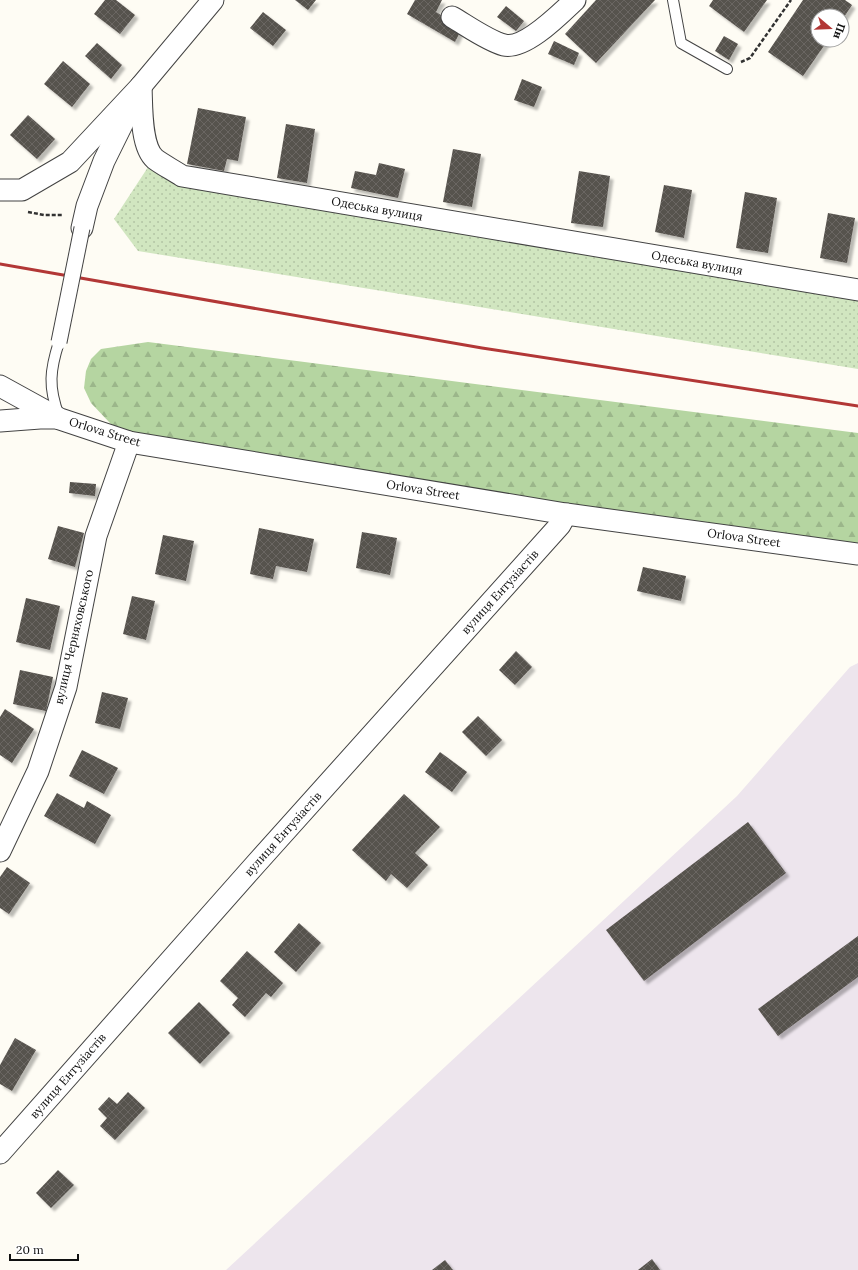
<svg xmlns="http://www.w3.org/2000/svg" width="858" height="1270" font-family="Lora,serif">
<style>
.industrial{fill:#ede5ed}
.forest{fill:url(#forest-firs)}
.garden{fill:url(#garden-dots)}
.building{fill:url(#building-cross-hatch);filter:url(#shadow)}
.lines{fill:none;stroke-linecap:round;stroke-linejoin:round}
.service-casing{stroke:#434343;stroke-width:12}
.minor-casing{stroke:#434343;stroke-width:23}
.path{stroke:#323232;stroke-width:2.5;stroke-dasharray:4 2;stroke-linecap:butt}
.service{stroke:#fff;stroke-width:10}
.minor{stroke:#fff;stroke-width:21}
.rail{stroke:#b23736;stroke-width:3}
.pedestrian-bridge-casing{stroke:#434343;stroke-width:17;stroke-linecap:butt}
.pedestrian-bridge{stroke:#fff;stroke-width:15}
.labels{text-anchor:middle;stroke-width:4;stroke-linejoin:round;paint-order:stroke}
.street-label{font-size:12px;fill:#101010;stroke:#fff}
</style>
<defs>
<pattern id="forest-firs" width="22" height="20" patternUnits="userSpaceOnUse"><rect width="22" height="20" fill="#b5d5a1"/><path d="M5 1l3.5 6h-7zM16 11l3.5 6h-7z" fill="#9bb68a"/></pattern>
<pattern id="garden-dots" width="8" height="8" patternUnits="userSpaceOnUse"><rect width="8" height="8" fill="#d1e6c0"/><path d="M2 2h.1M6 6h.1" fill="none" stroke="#b2c4a4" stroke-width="1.8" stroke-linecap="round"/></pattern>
<pattern id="building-cross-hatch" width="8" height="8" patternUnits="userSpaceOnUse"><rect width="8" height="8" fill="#57524d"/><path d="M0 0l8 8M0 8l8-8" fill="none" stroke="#6a6662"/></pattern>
<filter id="shadow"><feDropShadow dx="3.5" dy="3.5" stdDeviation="1" flood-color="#0004"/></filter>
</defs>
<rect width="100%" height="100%" fill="#fefcf4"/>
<path class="industrial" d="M 858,663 L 858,1270 L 226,1270 L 737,796 L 850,667 Z"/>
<path class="forest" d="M 148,342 L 858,433 L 858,554 L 127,441 L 91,403 L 84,388 L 86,371 L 91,359 L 101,349 Z"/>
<path class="garden" d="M 154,158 L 182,176 L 858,288 L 858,369 L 138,251 L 114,219 Z"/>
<g class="building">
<path d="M 105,0 L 116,0 L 135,15 L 120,34 L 94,14 Z"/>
<path d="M 295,0 L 316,0 L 308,10 Z"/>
<path d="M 415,0 L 442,0 L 436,12 L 462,28 L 455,42 L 407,14 Z"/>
<path d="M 596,0 L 655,0 L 596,63 L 565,34 Z"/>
<path d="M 713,0 L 767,0 L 744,32 L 709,6 Z"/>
<path d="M 803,0 L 845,0 L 852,5 L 842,20 L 842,16 L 818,16 L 818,40 L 828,40 L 803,76 L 768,52 Z"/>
<path d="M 506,6 L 524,21 L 516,31 L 497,17 Z"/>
<path d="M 263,12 L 286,30 L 273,46 L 250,28 Z"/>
<path d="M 724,36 L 738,44 L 729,60 L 715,51 Z"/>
<path d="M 554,41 L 579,53 L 574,65 L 548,54 Z"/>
<path d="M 97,43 L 122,65 L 111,79 L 85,56 Z"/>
<path d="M 63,61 L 90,84 L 72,107 L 44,84 Z"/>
<path d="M 522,79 L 542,87 L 534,107 L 514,100 Z"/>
<path d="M 198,108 L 246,117 L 238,161 L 227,159 L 224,171 L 187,164 Z"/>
<path d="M 28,115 L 55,139 L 37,159 L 10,135 Z"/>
<path d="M 286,124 L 315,129 L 307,183 L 277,178 Z"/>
<path d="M 453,149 L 481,154 L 472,207 L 443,202 Z"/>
<path d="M 379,163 L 405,169 L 398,198 L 351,188 L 355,171 L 376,175 Z"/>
<path d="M 579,171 L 610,176 L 603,227 L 571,223 Z"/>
<path d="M 664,185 L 692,190 L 684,238 L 655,232 Z"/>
<path d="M 745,192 L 777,198 L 768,253 L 736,248 Z"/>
<path d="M 828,213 L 855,218 L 847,263 L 820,258 Z"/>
<path d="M 70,482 L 96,484 L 95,496 L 69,493 Z"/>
<path d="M 58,526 L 84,533 L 75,567 L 48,559 Z"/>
<path d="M 259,528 L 314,539 L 307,572 L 276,566 L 273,579 L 250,574 Z"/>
<path d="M 362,532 L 397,538 L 390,575 L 356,568 Z"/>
<path d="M 163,535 L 194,541 L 186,581 L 155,574 Z"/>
<path d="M 643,567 L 686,576 L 681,601 L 637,591 Z"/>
<path d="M 132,596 L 155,601 L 146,640 L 123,634 Z"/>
<path d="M 26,598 L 60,606 L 50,650 L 16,642 Z"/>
<path d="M 516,651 L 532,667 L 515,685 L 499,670 Z"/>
<path d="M 20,670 L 53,677 L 46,711 L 13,704 Z"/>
<path d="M 102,692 L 128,698 L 120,729 L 95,723 Z"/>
<path d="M 5,709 L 34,729 L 12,763 L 0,755 L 0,717 Z"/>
<path d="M 478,716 L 502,740 L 486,756 L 462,732 Z"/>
<path d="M 82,750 L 118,768 L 104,794 L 69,776 Z"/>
<path d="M 440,752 L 467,772 L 452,792 L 425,772 Z"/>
<path d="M 57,793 L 84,808 L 87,801 L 111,815 L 95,844 L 44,816 Z"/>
<path d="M 404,794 L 440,827 L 415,853 L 428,865 L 407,888 L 391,874 L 386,881 L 352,850 Z"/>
<path d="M 748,822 L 786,873 L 644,981 L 606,930 Z"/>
<path d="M 7,867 L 30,883 L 9,914 L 0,908 L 0,877 Z"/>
<path d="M 299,923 L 321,943 L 296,972 L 274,952 Z"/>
<path d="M 858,936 L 858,977 L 778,1036 L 758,1009 Z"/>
<path d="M 247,951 L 283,983 L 271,997 L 266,993 L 245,1017 L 232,1005 L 238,998 L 220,981 Z"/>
<path d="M 199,1002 L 230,1033 L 200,1064 L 168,1033 Z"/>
<path d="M 15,1038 L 36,1050 L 12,1091 L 0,1084 L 0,1065 Z"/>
<path d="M 128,1092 L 145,1108 L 115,1140 L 100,1126 L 107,1118 L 98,1109 L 109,1097 L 117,1104 Z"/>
<path d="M 58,1170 L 74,1185 L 51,1208 L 36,1193 Z"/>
<path d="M 652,1259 L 660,1270 L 638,1270 Z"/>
<path d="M 445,1260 L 453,1270 L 432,1270 Z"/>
</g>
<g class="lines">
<defs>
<g id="service">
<path d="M 673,0 L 681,43 L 727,69"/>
<path d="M 59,416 C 48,387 50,370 59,342"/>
</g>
<g id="minor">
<path d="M 452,17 C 466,25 488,41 504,45 C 525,50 560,14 575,0"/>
<path d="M 0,190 L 22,190 L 70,162 L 141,86 C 142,104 140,146 155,159 C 163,165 173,170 182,176 L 858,290"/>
<path d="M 82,228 L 87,206 L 104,161 L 141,86 L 213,0"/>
<path d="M 0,386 L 60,419 L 129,442 L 566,514 L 858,554"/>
<path d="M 0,421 L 40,418 L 57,418"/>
<path d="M 0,851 L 38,771 L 66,687 L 96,536 L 129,442"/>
<path d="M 0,1153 L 254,866 L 560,525 L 566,514"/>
</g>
</defs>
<use href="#service" class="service-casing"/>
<use href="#minor" class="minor-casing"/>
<g class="path">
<path d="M 741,62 L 750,58 L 791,0"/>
<path d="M 28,212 L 44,215 L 63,215"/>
</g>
<use href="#service" class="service"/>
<use href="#minor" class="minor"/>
<path class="rail" d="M 0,264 L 482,348 L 858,406"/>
<defs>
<path id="pedestrian-bridge" d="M 59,342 L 82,228"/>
</defs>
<use href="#pedestrian-bridge" class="pedestrian-bridge-casing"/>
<use href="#pedestrian-bridge" class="pedestrian-bridge"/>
</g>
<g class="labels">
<g class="street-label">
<text transform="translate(377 209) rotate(10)" y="4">Одеська вулиця</text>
<text transform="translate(697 263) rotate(10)" y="4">Одеська вулиця</text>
<text transform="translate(105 432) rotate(17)" y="4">Orlova Street</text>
<text transform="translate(423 490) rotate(9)" y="4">Orlova Street</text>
<text transform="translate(744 538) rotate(8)" y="4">Orlova Street</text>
<text transform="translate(500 592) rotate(-48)" y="4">вулиця Ентузіастів</text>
<text transform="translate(74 637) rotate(-77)" y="4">вулиця Черняховського</text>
<text transform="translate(283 834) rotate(-48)" y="4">вулиця Ентузіастів</text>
<text transform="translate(68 1076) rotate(-49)" y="4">вулиця Ентузіастів</text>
</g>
</g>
<g transform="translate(830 28) rotate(109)"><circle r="19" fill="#ffffff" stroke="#9f9f9f"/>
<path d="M0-3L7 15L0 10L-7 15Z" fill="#b23736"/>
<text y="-6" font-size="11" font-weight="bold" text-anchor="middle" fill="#101010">Пн</text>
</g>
<path d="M10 1254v6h68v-6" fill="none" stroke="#101010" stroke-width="2"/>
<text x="16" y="1254" font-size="12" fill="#101010" stroke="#ffffff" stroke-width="3" paint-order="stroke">20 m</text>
</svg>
